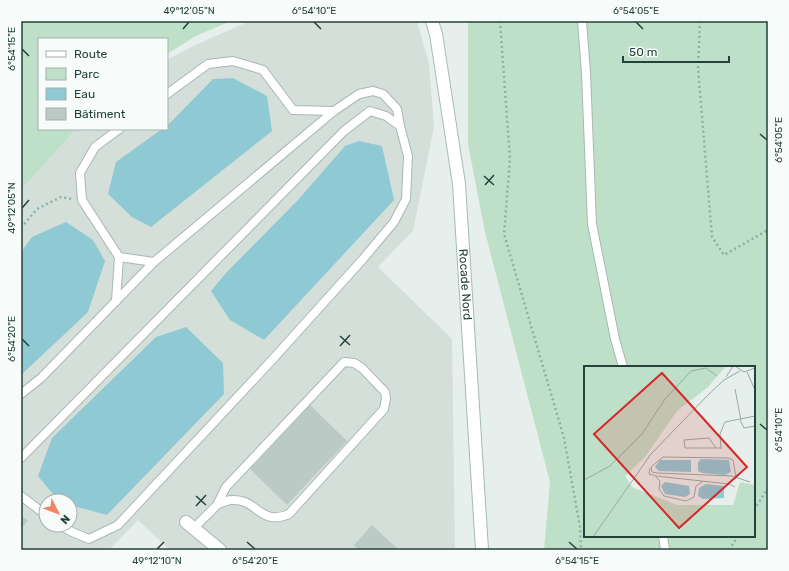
<svg xmlns="http://www.w3.org/2000/svg" width="789" height="571" font-family="Rubik,sans-serif">
<style>
.built{fill:#d4dfda;fill-rule:evenodd}
.green{fill:#bfe0c8;fill-rule:evenodd}
.water{fill:#8ec9d4}
.building{fill:#bbcac4}
.lines{fill:none;stroke-linecap:round;stroke-linejoin:round}
.lane-casing{stroke:#a8b8b2;stroke-width:10}
.street-casing{stroke:#a8b8b2;stroke-width:14}
.secondary-casing{stroke:#a4bbb3;stroke-width:14}
.path{stroke:#86b3a5;stroke-width:2.5;stroke-dasharray:2 3;stroke-linecap:butt}
.lane{stroke:#fff;stroke-width:8}
.street{stroke:#fff;stroke-width:12}
.secondary{stroke:#fff;stroke-width:12}
.ticks{fill:none;stroke:#24423a;stroke-width:1.5}
.labels{text-anchor:middle;stroke-width:3;stroke-linejoin:round;paint-order:stroke}
.street-label{font-size:12px;fill:#24423a;stroke:#f7fbf9}
.inset-road{fill:none;stroke:#98aaa4;stroke-width:1}
.view{fill:#d62828;fill-opacity:0.15;stroke:#d62828;stroke-width:2}
.inset-edge{fill:none;stroke:#24423a;stroke-width:2}
.neatline{fill:none;stroke:#24423a;stroke-width:1.5}
.ticks-label{font-size:10px;text-anchor:middle;fill:#24423a}
</style>
<rect width="100%" height="100%" fill="#e6efeb"/>
<path class="built" d="M 250,21 L 417,21 L 429,64 L 434,127 L 413,231 L 378,267 L 452,339 L 455,550 L 170,550 L 138,520 L 109,550 L 21,550 L 21,190 L 76,129 L 167,129 L 167,60 L 193,46 ZM 46,501 L 70,501 L 70,525 L 46,525 Z"/>
<g class="green">
<path d="M 21,21 L 231,21 L 196,36 L 167,54 L 167,39 L 39,39 L 39,129 L 76,129 L 21,190 Z"/>
<path d="M 468,21 L 768,21 L 768,550 L 544,550 L 550,482 L 485,232 L 468,144 ZM 585,367 L 754,367 L 754,536 L 585,536 Z"/>
</g>
<g class="water">
<path d="M 233,78 L 267,96 L 272,131 L 151,227 L 132,217 L 108,194 L 116,162 L 162,129 L 167,129 L 167,126 L 213,79 Z"/>
<path d="M 359,141 L 382,146 L 394,200 L 264,340 L 230,320 L 211,291 L 226,273 L 298,200 L 345,146 Z"/>
<path d="M 66,222 L 93,240 L 105,261 L 88,312 L 21,375 L 21,252 L 32,237 Z"/>
<path d="M 186,327 L 223,363 L 224,394 L 107,515 L 70,505 L 70,501 L 59,501 L 38,476 L 52,438 L 156,337 Z"/>
</g>
<g class="building">
<path d="M 310,405 L 347,441 L 287,505 L 250,469 Z"/>
<path d="M 21,515 L 28,521 L 21,528 Z"/>
<path d="M 372,525 L 399,550 L 359,550 L 354,545 Z"/>
</g>
<g class="lines">
<defs>
<g id="lane">
<path d="M 582,21 L 586,73 L 592,224 L 615,339 L 623,367"/>
<path d="M 167,94 L 208,64 L 233,61 L 263,70 L 293,110 L 334,111"/>
<path d="M 119,257 L 154,262"/>
<path d="M 116,301 L 119,257 L 82,200 L 80,173 L 95,147 L 119,129"/>
<path d="M 21,394 L 41,378 L 154,262 L 334,111 L 359,94 L 373,91 L 383,94 L 397,109 L 400,126"/>
<path d="M 21,458 L 344,131 L 370,111 L 386,116 L 400,126 L 408,156 L 406,199 L 394,222 L 363,259 L 272,360 L 118,525 L 89,539 L 72,532 L 60,525"/>
<path d="M 21,496 L 46,515"/>
<path d="M 194,528 L 217,505 L 226,487 L 344,362 L 354,363 L 362,368 L 385,392 L 386,398 L 384,409 L 289,514 C 260,527 257,498 232,500 C 227,500 221,503 217,505"/>
<path d="M 663,536 L 665,550"/>
</g>
<path id="street" d="M 186,522 L 220,550"/>
<g id="secondary">
<path id="s1" d="M 432,21 L 436,34 L 459,184 L 482,550"/>
</g>
</defs>
<use href="#lane" class="lane-casing"/>
<use href="#street" class="street-casing"/>
<use href="#secondary" class="secondary-casing"/>
<g class="path">
<path d="M 500,21 L 510,159 L 504,234 L 564,438 L 580,527 L 581,550"/>
<path d="M 700,21 L 698,68 L 712,237 L 724,255 L 768,230"/>
<path d="M 21,228 L 37,209 L 61,197 L 72,199"/>
<path d="M 754,510 L 768,488"/>
<path d="M 729,550 L 738,536"/>
</g>
<use href="#lane" class="lane"/>
<use href="#street" class="street"/>
<use href="#secondary" class="secondary"/>
</g>
<path class="ticks" d="M 314,22 L 321,29M 636,22 L 643,29M 183,29 L 189,22M 22,49 L 29,56M 760,134 L 767,140M 484,176 L 494,185M 485,185 L 494,175M 22,208 L 29,200M 340,336 L 350,345M 22,339 L 29,346M 340,346 L 350,335M 760,424 L 767,430M 196,496 L 206,505M 196,506 L 206,495M 247,542 L 255,549M 569,542 L 577,549M 157,549 L 164,542"/>
<g class="labels">
<g class="street-label">
<text dy="4" stroke="none"><textPath href="#s1" startOffset="266">Rocade Nord</textPath></text>
</g>
</g>
<g transform="translate(584 366)">
<rect width="171" height="171" fill="#e6efeb"/>
<path d="M 0,0 L 142,0 L 124,21 L 93,45 L 61,91 L 41,110 L 48,121 L 93,139 L 149,139 L 156,116 L 171,119 L 171,171 L 0,171 Z" fill="#bfe0c8"/>
<path d="M 117,93 L 145,94 L 147,106 L 141,109 L 118,107 L 114,105 L 114,96 ZM 76,94 L 107,94 L 107,106 L 75,105 L 71,101 ZM 81,116 L 105,120 L 106,128 L 101,131 L 81,128 L 77,120 ZM 122,118 L 140,120 L 140,132 L 119,133 L 114,130 L 115,122 Z" fill="#8ec9d4"/>
<path class="inset-road" d="M 151,0 L 160,6 L 171,2M 163,6 L 171,24M 142,11 L 149,0M 151,23 L 157,54M 156,54 L 160,62 L 171,60M 132,82 L 125,72 L 100,74 L 101,82 L 137,82M 137,83 L 136,68 L 141,56 L 171,50M 66,102 L 65,108 L 72,110 L 145,118 L 151,121M 72,111 L 76,115 L 75,123 L 80,130 L 102,135 L 110,131 L 112,120 L 118,116M 152,111 L 149,94 L 144,92 L 79,91 L 67,101 L 68,106 L 73,107 L 148,110 L 166,116M 0,114 L 26,100 L 58,68 L 81,33 L 107,5 L 122,2 L 133,10M 9,171 L 67,88 L 124,29 L 140,14 L 156,5"/>
<path class="view" d="M 78,7 L 163,101 L 95,162 L 10,68 Z"/>
<rect width="171" height="171" class="inset-edge"/>
</g>
<rect width="789" height="571" fill="none" stroke="#f7fbf9" stroke-width="44"/>
<rect x="38" y="38" width="130" height="92" fill="#f7fbf9" stroke="#a3b1ad"/>
<rect x="46" y="51" width="20" height="6" fill="#ffffff" stroke="#a3b1ad"/>
<text x="74" y="58" font-size="12" fill="#24423a">Route</text>
<rect x="46" y="68" width="20" height="12" fill="#bfe0c8" stroke="#a3b1ad"/>
<text x="74" y="78" font-size="12" fill="#24423a">Parc</text>
<rect x="46" y="88" width="20" height="12" fill="#8ec9d4" stroke="#a3b1ad"/>
<text x="74" y="98" font-size="12" fill="#24423a">Eau</text>
<rect x="46" y="108" width="20" height="12" fill="#bbcac4" stroke="#a3b1ad"/>
<text x="74" y="118" font-size="12" fill="#24423a">Bâtiment</text>
<g transform="translate(58 513) rotate(132)"><circle r="19" fill="#f7fbf9" stroke="#a3b1ad"/>
<path d="M0-3L7 15L0 10L-7 15Z" fill="#f4845f"/>
<text y="-6" font-size="11" font-weight="bold" text-anchor="middle" fill="#24423a">N</text>
</g>
<path d="M623 56v6h106v-6" fill="none" stroke="#24423a" stroke-width="2"/>
<text x="629" y="56" font-size="12" fill="#24423a" stroke="#f7fbf9" stroke-width="3" paint-order="stroke">50 m</text>
<rect x="22" y="22" width="745" height="527" class="neatline"/>
<g class="ticks-label">
<text x="189" y="14">49°12'05"N</text>
<text x="314" y="14">6°54'10"E</text>
<text x="636" y="14">6°54'05"E</text>
<text transform="translate(11 49) rotate(-90)" y="4">6°54'15"E</text>
<text transform="translate(778 140) rotate(-90)" y="4">6°54'05"E</text>
<text transform="translate(11 208) rotate(-90)" y="4">49°12'05"N</text>
<text transform="translate(11 339) rotate(-90)" y="4">6°54'20"E</text>
<text transform="translate(778 430) rotate(-90)" y="4">6°54'10"E</text>
<text x="157" y="564">49°12'10"N</text>
<text x="255" y="564">6°54'20"E</text>
<text x="577" y="564">6°54'15"E</text>
</g>
</svg>
